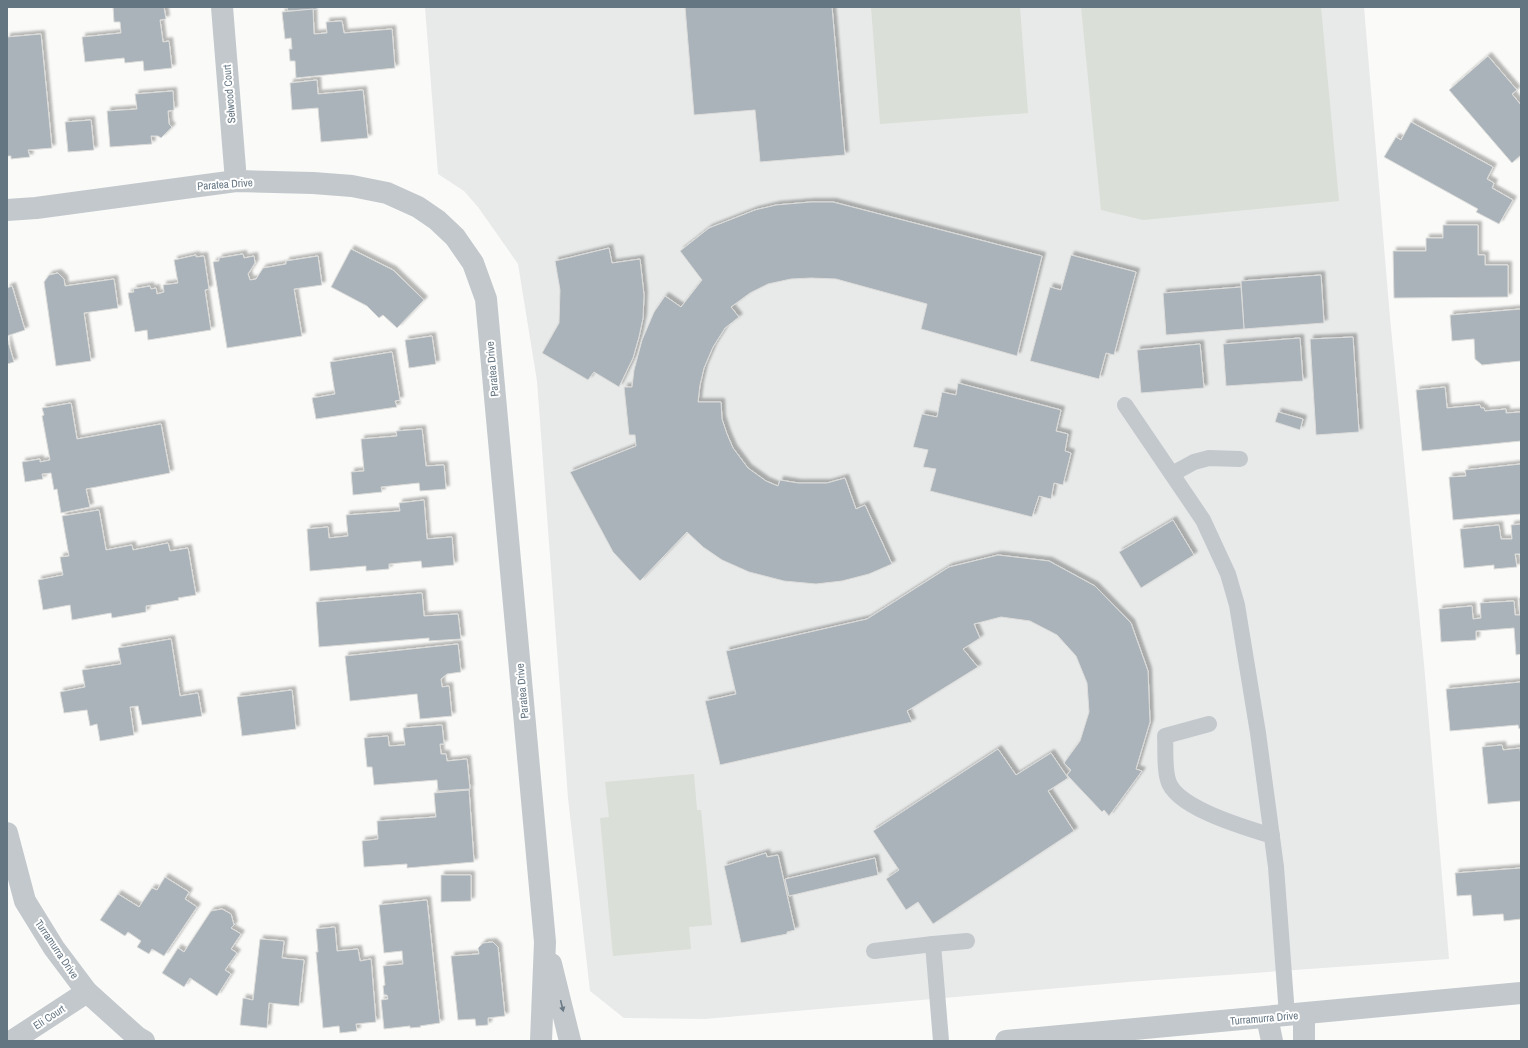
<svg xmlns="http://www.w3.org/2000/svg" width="1528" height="1048" font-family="'Archivo Narrow',sans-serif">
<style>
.built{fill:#e8e9e9}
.green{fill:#dadfd7}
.building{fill:#aab3b9;stroke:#dcdcda;filter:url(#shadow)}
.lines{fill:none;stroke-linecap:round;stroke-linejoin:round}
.service{stroke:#c3c8cc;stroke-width:16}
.minor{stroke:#c3c8cc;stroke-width:22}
.oneway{fill:#6a7a87}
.labels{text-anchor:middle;stroke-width:4;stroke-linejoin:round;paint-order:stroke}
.street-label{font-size:11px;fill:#657683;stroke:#fff}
</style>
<defs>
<filter id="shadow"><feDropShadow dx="3.5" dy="-3.5" stdDeviation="1" flood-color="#0004"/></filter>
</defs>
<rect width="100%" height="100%" fill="#fafaf8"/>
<path class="built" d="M 425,7 L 1364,7 L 1390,318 L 1424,664 L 1449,959 L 1128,982 L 705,1019 L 624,1018 L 590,991 L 568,798 L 537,381 L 518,264 L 478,207 L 464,191 L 438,174 Z"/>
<g class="green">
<path d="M 871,7 L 1020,7 L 1028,113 L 880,124 Z"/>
<path d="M 1081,7 L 1321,7 L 1339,201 L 1143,220 L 1101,210 Z"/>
<path d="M 694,774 L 697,810 L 701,810 L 712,925 L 689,927 L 691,949 L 613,956 L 600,818 L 609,817 L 605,782 Z"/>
</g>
<g class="building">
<path d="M 113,7 L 164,7 L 166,19 L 160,20 L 163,42 L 169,41 L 172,68 L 144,71 L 143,61 L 125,63 L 124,58 L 85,62 L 82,37 L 121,33 L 120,22 L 114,22 Z"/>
<path d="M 287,7 L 317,7 L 317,9 L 288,11 Z"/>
<path d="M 685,7 L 832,7 L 845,155 L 760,162 L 755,110 L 694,115 Z"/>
<path d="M 313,9 L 314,34 L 327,33 L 326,22 L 342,21 L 344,33 L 392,29 L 395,68 L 296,78 L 295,61 L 290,61 L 289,49 L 292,49 L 291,38 L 285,39 L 282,12 Z"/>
<path d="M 41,34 L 52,148 L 28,150 L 30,157 L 11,159 L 11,156 L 7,156 L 7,37 Z"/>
<path d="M 1488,56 L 1517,90 L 1512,94 L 1521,105 L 1521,155 L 1512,163 L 1449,90 Z"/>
<path d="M 317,80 L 318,94 L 363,90 L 368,138 L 321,142 L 318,108 L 292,110 L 290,83 Z"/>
<path d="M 173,91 L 174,110 L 168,111 L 169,124 L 172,127 L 161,138 L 158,136 L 151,136 L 152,144 L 110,147 L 107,111 L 137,109 L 135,94 Z"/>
<path d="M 91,120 L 94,150 L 68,152 L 65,122 Z"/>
<path d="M 1411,122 L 1493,167 L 1487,179 L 1494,183 L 1492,188 L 1513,200 L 1499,224 L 1476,212 L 1478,209 L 1384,157 L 1396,137 L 1401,140 Z"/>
<path d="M 811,202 L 833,202 L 1042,256 L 1017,356 L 921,329 L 927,304 L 836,279 L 811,278 L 791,279 L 768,284 L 750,293 L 731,307 L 739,317 L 725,328 L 713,347 L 704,368 L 700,385 L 698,402 L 721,402 L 722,419 L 727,434 L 733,448 L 748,468 L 766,481 L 778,486 L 780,480 L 798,483 L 827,483 L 845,478 L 856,509 L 865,505 L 892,564 L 869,574 L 842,581 L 816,584 L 784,581 L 749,572 L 722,560 L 703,547 L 687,532 L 640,581 L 613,552 L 570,472 L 636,446 L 635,435 L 629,435 L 624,387 L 632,387 L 634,370 L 642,340 L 654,312 L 665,296 L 681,307 L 702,280 L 680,251 L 709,228 L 755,210 L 776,205 Z"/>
<path d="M 1443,225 L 1478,225 L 1478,255 L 1485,255 L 1485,265 L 1508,265 L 1508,297 L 1394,298 L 1393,251 L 1426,251 L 1426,238 L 1443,238 Z"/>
<path d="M 609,248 L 612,263 L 640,259 L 644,295 L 643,318 L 639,337 L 633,358 L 619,387 L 594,372 L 588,380 L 542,353 L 559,323 L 560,290 L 555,261 Z"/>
<path d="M 351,249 L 393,270 L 424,300 L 397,328 L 383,315 L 379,318 L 367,306 L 331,287 Z"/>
<path d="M 243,254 L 244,258 L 254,256 L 255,263 L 248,274 L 250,280 L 256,279 L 263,268 L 286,264 L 286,261 L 318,256 L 322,285 L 294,289 L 302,336 L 227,348 L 213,262 L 219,261 L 219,258 Z"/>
<path d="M 196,255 L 196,257 L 204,256 L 209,289 L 205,290 L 211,330 L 148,340 L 147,330 L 135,332 L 128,293 L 134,292 L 133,289 L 150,286 L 151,289 L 156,288 L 157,294 L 164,292 L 163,285 L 178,283 L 174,260 Z"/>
<path d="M 1071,255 L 1136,272 L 1114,355 L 1106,353 L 1099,379 L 1030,361 L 1050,287 L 1061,290 Z"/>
<path d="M 58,273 L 64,279 L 65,286 L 114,279 L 118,308 L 84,313 L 91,361 L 56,366 L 44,282 L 49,275 Z"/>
<path d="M 1321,275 L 1324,323 L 1244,329 L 1241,281 Z"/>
<path d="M 12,286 L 25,330 L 7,336 L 7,288 Z"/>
<path d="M 1241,287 L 1244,329 L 1166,335 L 1163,293 Z"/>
<path d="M 1521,309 L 1521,361 L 1482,365 L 1475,359 L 1474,339 L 1452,341 L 1450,315 Z"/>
<path d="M 432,336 L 436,364 L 409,368 L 405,340 Z"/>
<path d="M 1353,337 L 1359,432 L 1316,435 L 1310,339 Z"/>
<path d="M 7,338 L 14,362 L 7,364 Z"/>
<path d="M 1300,338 L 1303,381 L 1226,386 L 1223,344 Z"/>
<path d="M 1200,344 L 1204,388 L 1141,393 L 1137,350 Z"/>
<path d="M 392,352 L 400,400 L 395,401 L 397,407 L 316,419 L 312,398 L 335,394 L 330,362 Z"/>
<path d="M 958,383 L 1061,410 L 1056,431 L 1068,434 L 1065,451 L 1071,453 L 1063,485 L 1054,483 L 1051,499 L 1039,496 L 1032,517 L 930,491 L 936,469 L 923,467 L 928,450 L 913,447 L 922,414 L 937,417 L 942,392 L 956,395 Z"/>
<path d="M 1445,387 L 1447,408 L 1480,405 L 1481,408 L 1484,408 L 1485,411 L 1506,409 L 1506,413 L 1521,412 L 1521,441 L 1422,451 L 1416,390 Z"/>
<path d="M 71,403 L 77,439 L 161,424 L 170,473 L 86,489 L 90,507 L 61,513 L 57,489 L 54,490 L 51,473 L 42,474 L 43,479 L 25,482 L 22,462 L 40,459 L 40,462 L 50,460 L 42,416 L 44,415 L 42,408 Z"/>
<path d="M 1278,412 L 1303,419 L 1300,430 L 1275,422 Z"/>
<path d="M 422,429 L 426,466 L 444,465 L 446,489 L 420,491 L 419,483 L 381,487 L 382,492 L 353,495 L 351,472 L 364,471 L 361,439 L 397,436 L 396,431 Z"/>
<path d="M 1521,464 L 1521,514 L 1453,520 L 1449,477 L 1466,476 L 1465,470 Z"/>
<path d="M 424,500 L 427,539 L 452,537 L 454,565 L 422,568 L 421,561 L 389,564 L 389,569 L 366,571 L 366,566 L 310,571 L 307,529 L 328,527 L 329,538 L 348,536 L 346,515 L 400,511 L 399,503 Z"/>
<path d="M 99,510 L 106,550 L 132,545 L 133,550 L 168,543 L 170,551 L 188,548 L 196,595 L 178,598 L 179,600 L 146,606 L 146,612 L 112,618 L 111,613 L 72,620 L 70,605 L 43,610 L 38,580 L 63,575 L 60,557 L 69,556 L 62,516 Z"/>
<path d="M 1173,520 L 1194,555 L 1141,588 L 1119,552 Z"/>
<path d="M 1521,524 L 1521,554 L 1515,554 L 1517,567 L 1494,569 L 1494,565 L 1464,568 L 1460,529 L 1499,525 L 1501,539 L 1512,539 L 1511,525 Z"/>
<path d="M 998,555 L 1049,561 L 1095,586 L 1131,623 L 1148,671 L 1150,722 L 1136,769 L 1142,771 L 1109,816 L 1104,810 L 1102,812 L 1067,775 L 1071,770 L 1064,763 L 1080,741 L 1089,712 L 1087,683 L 1076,656 L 1057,635 L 1030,621 L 1001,617 L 974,624 L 980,638 L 963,649 L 978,667 L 907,711 L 912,722 L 720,765 L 705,701 L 736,694 L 726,651 L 867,619 L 949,567 Z"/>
<path d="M 422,593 L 424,616 L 458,614 L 461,639 L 429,641 L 429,638 L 319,647 L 316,602 Z"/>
<path d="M 1519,598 L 1521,598 L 1521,654 L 1516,655 L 1514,628 L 1476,631 L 1476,640 L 1441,642 L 1439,609 L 1472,606 L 1473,619 L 1481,618 L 1480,603 L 1514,601 L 1515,615 L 1520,615 Z"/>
<path d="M 171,639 L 180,696 L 198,693 L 202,716 L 142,725 L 138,706 L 130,707 L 134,735 L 100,741 L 97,724 L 90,726 L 87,710 L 64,713 L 60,692 L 85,687 L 82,670 L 121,664 L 118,648 Z"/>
<path d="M 458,644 L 461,672 L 447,674 L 441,679 L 442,687 L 449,686 L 452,716 L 420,719 L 417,694 L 350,701 L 345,656 Z"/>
<path d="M 1521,682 L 1521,728 L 1519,729 L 1518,725 L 1450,731 L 1446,689 Z"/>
<path d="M 292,690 L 296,729 L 242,736 L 237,697 Z"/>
<path d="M 442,725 L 444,744 L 440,744 L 441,754 L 446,754 L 447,761 L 467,759 L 470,789 L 438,791 L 437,780 L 374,785 L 372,767 L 367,767 L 364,738 L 388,736 L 389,746 L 405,745 L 403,728 Z"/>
<path d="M 1502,745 L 1503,750 L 1520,748 L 1521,758 L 1521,801 L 1488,804 L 1482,747 Z"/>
<path d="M 998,749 L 1016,775 L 1051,753 L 1068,778 L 1048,791 L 1074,831 L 933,924 L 918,902 L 906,910 L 886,879 L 899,870 L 873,831 Z"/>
<path d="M 469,790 L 474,862 L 407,868 L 407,864 L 364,867 L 362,841 L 378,839 L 377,821 L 436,817 L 434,793 Z"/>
<path d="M 766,853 L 767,857 L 778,855 L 795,930 L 787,932 L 787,934 L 741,943 L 724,866 Z"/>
<path d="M 875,858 L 878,875 L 789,896 L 785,879 Z"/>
<path d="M 1521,868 L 1521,919 L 1504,921 L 1503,914 L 1473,916 L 1471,895 L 1457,896 L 1455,873 Z"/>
<path d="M 441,875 L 471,875 L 471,901 L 441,902 Z"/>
<path d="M 165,877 L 189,892 L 185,899 L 197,907 L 164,956 L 152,949 L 149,954 L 137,947 L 141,941 L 128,932 L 125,936 L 100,920 L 118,894 L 139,907 L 152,888 L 157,890 Z"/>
<path d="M 427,900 L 440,1023 L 420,1026 L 421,1027 L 410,1028 L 410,1026 L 384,1029 L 381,1000 L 388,999 L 387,995 L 384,995 L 383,986 L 385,985 L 383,966 L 403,964 L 402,951 L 384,953 L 379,905 Z"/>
<path d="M 222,909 L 231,914 L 234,925 L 231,928 L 241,934 L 231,949 L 237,953 L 225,970 L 231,974 L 217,996 L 190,978 L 184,987 L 162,973 L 178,948 L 184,952 L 211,911 Z"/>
<path d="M 335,927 L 337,951 L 358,949 L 360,961 L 371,959 L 376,1022 L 356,1024 L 357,1031 L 340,1033 L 339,1026 L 323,1028 L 316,952 L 318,952 L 316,929 Z"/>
<path d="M 260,939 L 284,941 L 282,958 L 304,960 L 299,1006 L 269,1003 L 267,1028 L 240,1025 L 243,998 L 253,1000 Z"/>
<path d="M 493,942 L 498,947 L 505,1016 L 488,1018 L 488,1025 L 476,1026 L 475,1019 L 458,1020 L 451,956 L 479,954 L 478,948 L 483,943 Z"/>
</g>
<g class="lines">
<g class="service">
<path d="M 1125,405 L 1203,520 L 1228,574 L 1237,605 L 1258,733 L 1276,867 L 1287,1015"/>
<path d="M 1172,474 L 1194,462 L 1209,458 L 1240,459"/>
<path d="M 1209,724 L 1165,736 C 1166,750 1164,767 1168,780 C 1175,808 1247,828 1272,836"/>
<path d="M 933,944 L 967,941"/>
<path d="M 874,951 L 933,944 L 941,1041"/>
</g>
<g class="minor">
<path d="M 222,7 L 236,181"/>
<path d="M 7,210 L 36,208 L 236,181 L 313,183 L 352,186 L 387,193 L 418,207 L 437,220 L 455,237 L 473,263 L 486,299 L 545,942 L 541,1041"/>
<path d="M 7,833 L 25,901 L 54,948 L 87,992 L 137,1037 L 144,1041"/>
<path d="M 551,964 L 570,1041"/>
<path d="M 1304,1014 L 1304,1041"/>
<path d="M 1267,1017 L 1272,1041"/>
<path d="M 12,1041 L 87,992"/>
<path d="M 1006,1041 L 1521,993"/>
</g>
</g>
<defs><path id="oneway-solid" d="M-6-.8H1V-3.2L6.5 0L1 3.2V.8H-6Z"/></defs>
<use class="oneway" href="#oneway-solid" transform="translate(562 1006) rotate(76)"/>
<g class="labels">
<g class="street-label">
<text transform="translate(229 94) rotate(-95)" y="4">Selwood Court</text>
<text transform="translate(225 184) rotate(-4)" y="4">Paratea Drive</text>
<text transform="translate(492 369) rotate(-95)" y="4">Paratea Drive</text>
<text transform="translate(522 691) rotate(-95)" y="4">Paratea Drive</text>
<text transform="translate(57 949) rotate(56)" y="4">Turramurra Drive</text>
<text transform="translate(49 1017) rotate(-33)" y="4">Eli Court</text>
<text transform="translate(1264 1018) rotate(-5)" y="4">Turramurra Drive</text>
</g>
</g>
<rect width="1528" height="1048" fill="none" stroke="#657683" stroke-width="16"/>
</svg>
